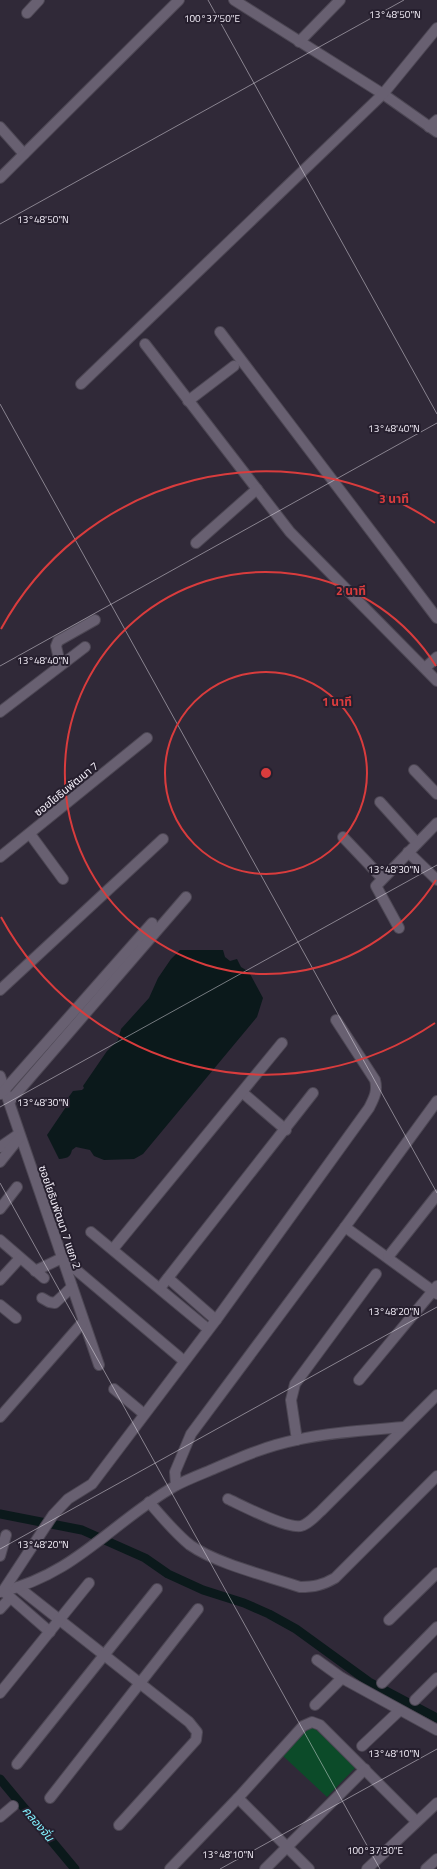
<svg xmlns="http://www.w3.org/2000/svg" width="437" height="1869" font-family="'Titillium Web','Noto Sans Thai',sans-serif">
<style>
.green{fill:#0c4b29}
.water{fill:#0b191b}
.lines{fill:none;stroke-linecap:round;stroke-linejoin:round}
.canal{stroke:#0b191b;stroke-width:9}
.minor-casing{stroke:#4d4754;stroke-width:12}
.minor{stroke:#686071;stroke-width:10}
.ticks{fill:none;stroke:#f6f1fb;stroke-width:1;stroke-opacity:0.45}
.ring{fill:none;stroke:#d93c3d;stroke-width:2}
.labels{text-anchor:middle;stroke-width:4;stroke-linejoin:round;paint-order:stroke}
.street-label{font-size:11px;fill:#f6f1fb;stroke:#261f2e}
.water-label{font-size:12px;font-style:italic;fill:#82f1fe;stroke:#261f2e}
.ticks-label{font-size:10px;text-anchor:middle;fill:#f6f1fb;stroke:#261f2e;stroke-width:4;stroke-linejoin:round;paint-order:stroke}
.centre{fill:#d93c3d;stroke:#261f2e;stroke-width:2}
.ring-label{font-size:12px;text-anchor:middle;font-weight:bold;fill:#d93c3d;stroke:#261f2e;stroke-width:4;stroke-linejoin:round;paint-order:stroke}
</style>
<rect width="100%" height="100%" fill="#302938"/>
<path class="green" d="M 311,1725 L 356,1767 L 327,1797 L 282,1755 Z"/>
<path class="water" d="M 180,950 L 223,950 L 225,957 L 230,961 L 237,959 L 241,967 L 249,972 L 263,998 L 257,1017 L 143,1154 L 134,1159 L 104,1160 L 94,1156 L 90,1150 L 76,1147 L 72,1150 C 70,1158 67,1158 59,1159 L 47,1135 L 70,1101 L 68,1098 L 73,1091 L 82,1090 L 84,1088 L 83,1086 L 107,1051 L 118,1040 L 121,1029 L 149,998 L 158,978 L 171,959 Z"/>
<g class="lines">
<g class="canal">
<path d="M 0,1514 L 82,1530 L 145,1558 L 168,1574 L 203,1590 L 244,1603 L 269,1614 L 296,1629 L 369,1682 L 437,1718"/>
<path d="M 0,1779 L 75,1869"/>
</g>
<defs>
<g id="minor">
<path d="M 234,0 L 383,94 L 437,132"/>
<path d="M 27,13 L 39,0"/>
<path d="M 299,42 L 340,0"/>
<path d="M 0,127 L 24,154"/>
<path d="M 429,127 L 437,120"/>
<path d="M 0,178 L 179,0"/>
<path d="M 220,332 L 437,618"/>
<path d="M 145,344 L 290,532 L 437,681"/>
<path d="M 81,384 L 383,94 L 437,28"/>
<path d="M 188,401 L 234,366"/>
<path d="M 196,543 L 257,489"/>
<path d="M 59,659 L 56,646 L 58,641 L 95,620"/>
<path d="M 425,668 L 437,657"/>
<path d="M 0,712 L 85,647"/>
<path d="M 414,770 L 437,794"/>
<path d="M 380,802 L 417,843"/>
<path d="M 30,834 L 63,879"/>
<path d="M 343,837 L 382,878"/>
<path d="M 408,852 L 437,880"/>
<path d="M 0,857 L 147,738"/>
<path d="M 399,928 L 376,886 L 437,823"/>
<path d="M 0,990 L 163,839"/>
<path d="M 0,1076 L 99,1365"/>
<path d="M 243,1093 L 286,1130"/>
<path d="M 1,1094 L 152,923"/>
<path d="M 9,1102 L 186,897"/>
<path d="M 0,1147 L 19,1134"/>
<path d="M 0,1162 L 20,1137"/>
<path d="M 0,1209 L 17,1187"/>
<path d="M 345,1227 L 437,1294"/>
<path d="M 91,1232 L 208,1329"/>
<path d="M 0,1240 L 44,1278"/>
<path d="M 113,1249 L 282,1043"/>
<path d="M 388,1257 L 437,1195"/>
<path d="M 35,1271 L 62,1258 L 184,1361"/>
<path d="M 168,1278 L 216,1320"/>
<path d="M 0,1280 L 20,1258"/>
<path d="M 160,1288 L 313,1093"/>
<path d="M 42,1298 L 49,1302 L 55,1303 L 72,1287"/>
<path d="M 0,1305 L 16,1318"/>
<path d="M 359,1380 L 437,1286"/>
<path d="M 114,1389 L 144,1414"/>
<path d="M 0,1417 L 83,1322"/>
<path d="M 297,1440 L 291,1400 L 295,1384 L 376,1274"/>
<path d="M 176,1485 L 175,1472 L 191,1434 L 345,1227 L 437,1101"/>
<path d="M 228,1499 C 243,1506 287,1529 301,1526 C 309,1524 315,1516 321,1511 L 437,1395"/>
<path d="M 149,1502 C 162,1517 175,1533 190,1545 C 217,1564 268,1576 300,1587 C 314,1587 323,1585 335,1578 L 437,1476"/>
<path d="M 0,1556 L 6,1535"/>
<path d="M 18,1587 L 189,1722 L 197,1732 L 196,1740 L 119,1825"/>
<path d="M 0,1592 C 75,1575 112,1522 175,1486 C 186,1480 199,1475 211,1470 C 239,1458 266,1446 296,1440 C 331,1432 369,1430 404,1427"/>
<path d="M 0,1609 L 10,1598"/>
<path d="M 389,1620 L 437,1573"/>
<path d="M 50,1632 L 3,1591 L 53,1515 L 68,1499 L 92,1484 L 216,1320 L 369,1108 C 374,1098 378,1091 375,1080 L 336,1020"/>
<path d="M 317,1660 L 342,1678 L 437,1730"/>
<path d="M 382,1683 L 437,1627"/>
<path d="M 0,1693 L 89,1583"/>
<path d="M 415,1700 L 437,1678"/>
<path d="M 315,1705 L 342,1678"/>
<path d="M 362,1746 L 399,1711"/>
<path d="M 17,1764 L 157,1589"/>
<path d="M 50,1798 L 198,1609"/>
<path d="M 238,1798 L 309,1869"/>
<path d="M 0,1817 L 13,1806"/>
<path d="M 170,1869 L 238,1798 L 303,1726 L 312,1722 L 320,1725 L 416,1821"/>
<path d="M 265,1869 L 365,1769"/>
<path d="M 367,1869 L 437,1803"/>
<path d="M 426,1869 L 437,1859"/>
</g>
</defs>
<use href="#minor" class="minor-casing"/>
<use href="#minor" class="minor"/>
</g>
<path class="ticks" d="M 208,0 L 437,414M 0,224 L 404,0M 0,404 L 437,1193M 0,666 L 437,423M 0,1107 L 437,865M 0,1183 L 380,1869M 0,1549 L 437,1307M 220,1869 L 437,1749"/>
<g class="ring">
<circle cx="266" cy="773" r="101"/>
<path d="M436 880A201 201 0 1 1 436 666"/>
<path d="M435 1023A302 302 0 0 1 1 917M1 629A302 302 0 0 1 435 523"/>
</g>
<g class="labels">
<g class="street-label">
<text transform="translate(66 789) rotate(-39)" y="4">ซอยโยธินพัฒนา 7</text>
<text transform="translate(60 1217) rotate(71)" y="4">ซอยโยธินพัฒนา 7 แยก 2</text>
</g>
<g class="water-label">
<text transform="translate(38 1824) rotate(50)" y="4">คลองจั่น</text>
</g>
</g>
<g class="ticks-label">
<text x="395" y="18">13°48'50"N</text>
<text x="212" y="22">100°37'50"E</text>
<text x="43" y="223">13°48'50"N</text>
<text x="394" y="432">13°48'40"N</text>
<text x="43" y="664">13°48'40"N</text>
<text x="394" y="873">13°48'30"N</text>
<text x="43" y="1106">13°48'30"N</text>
<text x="394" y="1315">13°48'20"N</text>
<text x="43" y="1548">13°48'20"N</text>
<text x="394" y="1757">13°48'10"N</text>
<text x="375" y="1854">100°37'30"E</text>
<text x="228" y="1858">13°48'10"N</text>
</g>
<circle cx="266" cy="773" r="6" class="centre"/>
<g class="ring-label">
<text x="394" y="503">3 นาที</text>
<text x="351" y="595">2 นาที</text>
<text x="337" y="706">1 นาที</text>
</g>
</svg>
